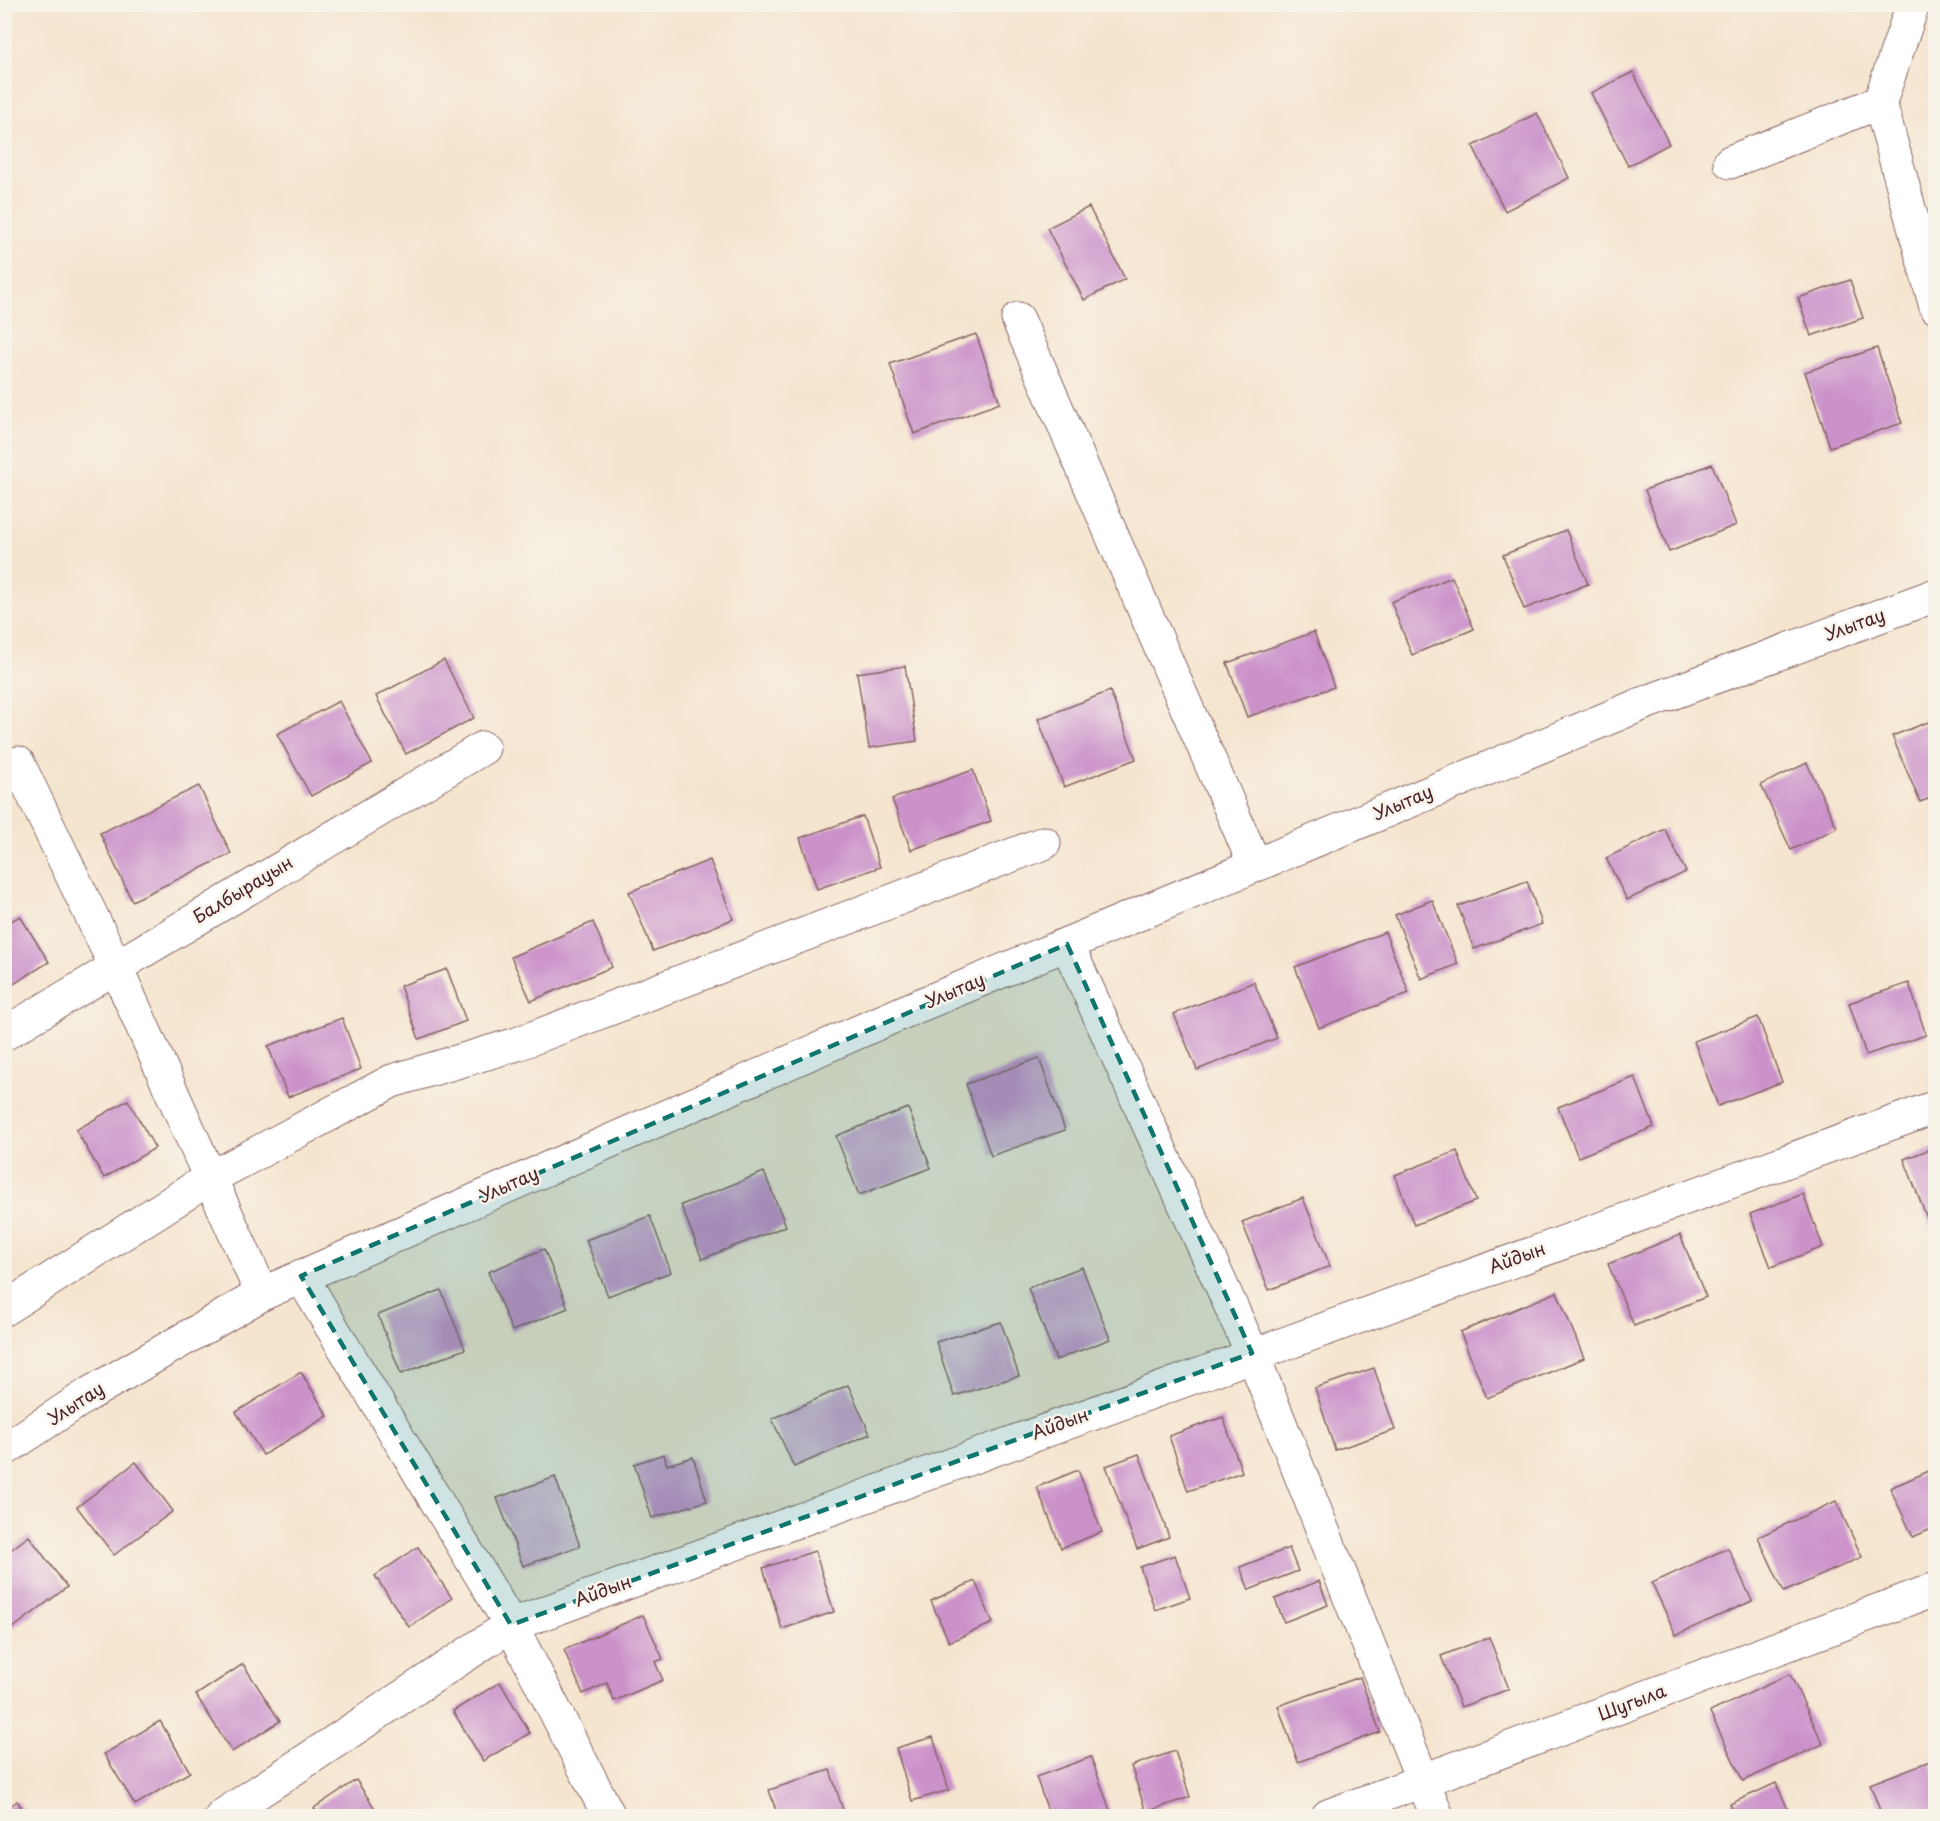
<svg xmlns="http://www.w3.org/2000/svg" width="1940" height="1821" font-family="'Playpen Sans',sans-serif">
<style>
.building{fill:#cb92ca}
.lines{fill:none;stroke-linecap:round;stroke-linejoin:round}
.minor-casing{stroke:#866464;stroke-width:35}
.minor{stroke:#fff;stroke-width:33}
.marked{fill:#0f766e;fill-opacity:0.2;stroke:#0f766e;stroke-width:4.5;stroke-dasharray:12 8;stroke-linejoin:round}
.labels{text-anchor:middle;stroke-width:5;stroke-linejoin:round;paint-order:stroke}
.street-label{font-size:18px;fill:#4a1f2b;stroke:#f7f3e8}
</style>
<rect width="100%" height="100%" fill="#f7f3e8"/>
<filter id="ink" filterUnits="userSpaceOnUse"><feTurbulence type="fractalNoise" baseFrequency=".0167" numOctaves="2"/><feDisplacementMap in="SourceGraphic" scale="12" xChannelSelector="R" yChannelSelector="G"/><feConvolveMatrix kernelMatrix="1 2 1 2 8 2 1 2 1" color-interpolation-filters="sRGB"/></filter>
<filter id="wash" filterUnits="userSpaceOnUse"><feTurbulence type="fractalNoise" baseFrequency=".008" numOctaves="4" result="noise"/><feDisplacementMap in="SourceGraphic" scale="24" xChannelSelector="R" yChannelSelector="G"/><feGaussianBlur stdDeviation="1.35" result="paint"/><feColorMatrix in="noise" values="0 0 0 0 0 0 0 0 0 0 0 0 0 0 0 0 0 1.4 0 .05"/><feComposite in="paint" operator="in"/></filter>
<g filter="url(#wash)">
<rect width="100%" height="100%" fill="#f5e5cf"/>
<g id="blocks">
<g class="building">
<path d="M 1633,72 L 1669,144 L 1628,166 L 1591,93 Z"/>
<path d="M 1537,113 L 1569,178 L 1505,211 L 1473,146 Z"/>
<path d="M 1089,207 L 1125,279 L 1084,300 L 1047,228 Z"/>
<path d="M 1850,280 L 1863,318 L 1811,336 L 1798,298 Z"/>
<path d="M 976,334 L 1000,403 L 914,434 L 890,364 Z"/>
<path d="M 1877,348 L 1902,423 L 1830,447 L 1805,372 Z"/>
<path d="M 1712,464 L 1736,525 L 1669,552 L 1645,490 Z"/>
<path d="M 1566,530 L 1588,584 L 1524,609 L 1503,555 Z"/>
<path d="M 1452,577 L 1474,629 L 1412,655 L 1391,602 Z"/>
<path d="M 1314,632 L 1334,687 L 1247,717 L 1227,663 Z"/>
<path d="M 444,660 L 474,718 L 406,754 L 376,696 Z"/>
<path d="M 905,666 L 917,741 L 869,748 L 857,673 Z"/>
<path d="M 1110,691 L 1136,759 L 1064,787 L 1038,719 Z"/>
<path d="M 339,701 L 372,763 L 311,796 L 277,734 Z"/>
<path d="M 1936,719 L 1936,796 L 1920,802 L 1892,736 Z"/>
<path d="M 1807,763 L 1837,828 L 1791,850 L 1761,785 Z"/>
<path d="M 973,770 L 991,821 L 911,850 L 892,799 Z"/>
<path d="M 199,786 L 231,854 L 132,901 L 100,833 Z"/>
<path d="M 863,816 L 880,867 L 817,889 L 800,838 Z"/>
<path d="M 1665,829 L 1686,872 L 1627,900 L 1606,858 Z"/>
<path d="M 710,860 L 733,919 L 653,951 L 629,892 Z"/>
<path d="M 1527,881 L 1542,924 L 1474,949 L 1458,906 Z"/>
<path d="M 1432,900 L 1458,964 L 1421,979 L 1395,915 Z"/>
<path d="M 20,916 L 49,962 L 4,990 L 4,925 Z"/>
<path d="M 593,922 L 612,967 L 531,1001 L 511,957 Z"/>
<path d="M 1385,932 L 1409,993 L 1319,1028 L 1295,967 Z"/>
<path d="M 447,969 L 466,1021 L 419,1039 L 400,986 Z"/>
<path d="M 1254,982 L 1277,1038 L 1197,1070 L 1174,1014 Z"/>
<path d="M 1909,983 L 1926,1035 L 1866,1055 L 1849,1003 Z"/>
<path d="M 1758,1017 L 1782,1082 L 1718,1106 L 1694,1041 Z"/>
<path d="M 342,1018 L 361,1069 L 288,1097 L 268,1046 Z"/>
<path d="M 1039,1058 L 1065,1130 L 991,1156 L 966,1084 Z"/>
<path d="M 1635,1077 L 1654,1127 L 1578,1157 L 1558,1107 Z"/>
<path d="M 128,1100 L 155,1148 L 104,1178 L 76,1130 Z"/>
<path d="M 908,1108 L 931,1168 L 859,1195 L 836,1136 Z"/>
<path d="M 1936,1147 L 1936,1228 L 1931,1229 L 1904,1159 Z"/>
<path d="M 1457,1151 L 1476,1201 L 1414,1225 L 1395,1175 Z"/>
<path d="M 764,1172 L 786,1226 L 702,1259 L 681,1205 Z"/>
<path d="M 1803,1194 L 1823,1247 L 1771,1267 L 1750,1214 Z"/>
<path d="M 1303,1198 L 1330,1266 L 1269,1290 L 1242,1222 Z"/>
<path d="M 650,1216 L 671,1272 L 608,1296 L 586,1240 Z"/>
<path d="M 1680,1235 L 1706,1297 L 1634,1326 L 1608,1264 Z"/>
<path d="M 544,1249 L 568,1308 L 512,1331 L 488,1272 Z"/>
<path d="M 1082,1267 L 1110,1339 L 1056,1360 L 1028,1288 Z"/>
<path d="M 441,1290 L 465,1349 L 401,1374 L 378,1315 Z"/>
<path d="M 1557,1292 L 1584,1358 L 1487,1398 L 1460,1332 Z"/>
<path d="M 1001,1322 L 1019,1376 L 954,1396 L 936,1342 Z"/>
<path d="M 1374,1368 L 1395,1430 L 1335,1450 L 1315,1388 Z"/>
<path d="M 301,1372 L 328,1416 L 263,1455 L 236,1412 Z"/>
<path d="M 848,1385 L 870,1434 L 794,1467 L 772,1419 Z"/>
<path d="M 1223,1417 L 1242,1472 L 1188,1491 L 1169,1436 Z"/>
<path d="M 664,1454 L 667,1465 L 693,1457 L 707,1501 L 652,1518 L 634,1464 Z"/>
<path d="M 1139,1454 L 1169,1537 L 1137,1549 L 1106,1466 Z"/>
<path d="M 136,1462 L 173,1511 L 114,1555 L 77,1507 Z"/>
<path d="M 1936,1468 L 1936,1527 L 1913,1537 L 1890,1488 Z"/>
<path d="M 1078,1470 L 1102,1532 L 1061,1548 L 1037,1487 Z"/>
<path d="M 555,1477 L 580,1546 L 523,1566 L 497,1498 Z"/>
<path d="M 1836,1501 L 1862,1557 L 1784,1592 L 1758,1537 Z"/>
<path d="M 29,1536 L 67,1587 L 13,1628 L 4,1617 L 4,1555 Z"/>
<path d="M 418,1547 L 452,1598 L 409,1627 L 375,1576 Z"/>
<path d="M 1289,1548 L 1298,1571 L 1249,1590 L 1240,1567 Z"/>
<path d="M 1728,1548 L 1752,1601 L 1676,1635 L 1652,1583 Z"/>
<path d="M 815,1551 L 834,1612 L 782,1629 L 763,1568 Z"/>
<path d="M 1175,1555 L 1190,1598 L 1155,1610 L 1140,1567 Z"/>
<path d="M 975,1581 L 993,1623 L 949,1642 L 931,1601 Z"/>
<path d="M 1319,1581 L 1328,1605 L 1284,1622 L 1275,1599 Z"/>
<path d="M 643,1615 L 663,1659 L 655,1662 L 663,1680 L 614,1701 L 607,1683 L 583,1694 L 564,1650 Z"/>
<path d="M 1489,1637 L 1509,1689 L 1461,1707 L 1441,1656 Z"/>
<path d="M 243,1664 L 280,1721 L 232,1752 L 196,1695 Z"/>
<path d="M 1790,1674 L 1823,1744 L 1743,1781 L 1710,1712 Z"/>
<path d="M 1360,1677 L 1380,1732 L 1298,1762 L 1278,1706 Z"/>
<path d="M 500,1682 L 530,1733 L 483,1761 L 453,1711 Z"/>
<path d="M 160,1721 L 190,1772 L 135,1805 L 104,1754 Z"/>
<path d="M 933,1737 L 949,1790 L 912,1801 L 896,1748 Z"/>
<path d="M 1175,1751 L 1190,1797 L 1146,1812 L 1131,1766 Z"/>
<path d="M 1091,1757 L 1112,1816 L 1050,1816 L 1036,1777 Z"/>
<path d="M 1930,1761 L 1936,1775 L 1936,1816 L 1882,1816 L 1870,1784 Z"/>
<path d="M 830,1770 L 845,1816 L 778,1816 L 769,1790 Z"/>
<path d="M 356,1780 L 380,1816 L 319,1816 L 314,1808 Z"/>
<path d="M 1776,1783 L 1791,1816 L 1736,1816 L 1730,1804 Z"/>
<path d="M 17,1801 L 28,1816 L 5,1816 L 5,1810 Z"/>
</g>
</g>
</g>
<g filter="url(#ink)">
<use href="#blocks" fill-opacity="0" stroke="#866464" stroke-width="1.5"/>
<g class="lines">
<defs>
<g id="minor">
<path d="M 1913,4 L 1880,102 L 1936,307"/>
<path d="M 1730,162 L 1880,102"/>
<path d="M 1018,319 L 1255,865"/>
<path d="M 18,763 L 115,965 L 262,1294"/>
<path d="M 1067,944 L 1252,1353 L 1437,1816"/>
<path d="M 4,1034 L 483,748"/>
<path d="M 301,1276 L 511,1625 L 609,1816"/>
<path d="M 4,1309 L 210,1178 L 392,1081 L 517,1044 L 1044,843"/>
<path d="M 4,1450 L 89,1394 L 262,1294 L 906,1011 L 1067,944 L 1642,704 L 1936,595"/>
<path d="M 222,1816 L 511,1625 L 1936,1107"/>
<path d="M 1328,1816 L 1936,1589"/>
</g>
</defs>
<use href="#minor" class="minor-casing"/>
<use href="#minor" class="minor"/>
</g>
</g>
<path class="marked" d="M 1067,944 L 1252,1353 L 511,1625 L 301,1276 Z"/>
<g class="labels">
<g class="street-label">
<text transform="translate(1855 625) rotate(-20)" y="6">Улытау</text>
<text transform="translate(1403 803) rotate(-23)" y="6">Улытау</text>
<text transform="translate(243 890) rotate(-31)" y="6">Балбырауын</text>
<text transform="translate(955 991) rotate(-23)" y="6">Улытау</text>
<text transform="translate(509 1185) rotate(-24)" y="6">Улытау</text>
<text transform="translate(1517 1258) rotate(-20)" y="6">Айдын</text>
<text transform="translate(76 1404) rotate(-33)" y="6">Улытау</text>
<text transform="translate(1060 1424) rotate(-20)" y="6">Айдын</text>
<text transform="translate(603 1591) rotate(-20)" y="6">Айдын</text>
<text transform="translate(1632 1703) rotate(-21)" y="6">Шугыла</text>
</g>
</g>
<rect width="1940" height="1821" fill="none" stroke="#f7f3e8" stroke-width="24"/>
</svg>
